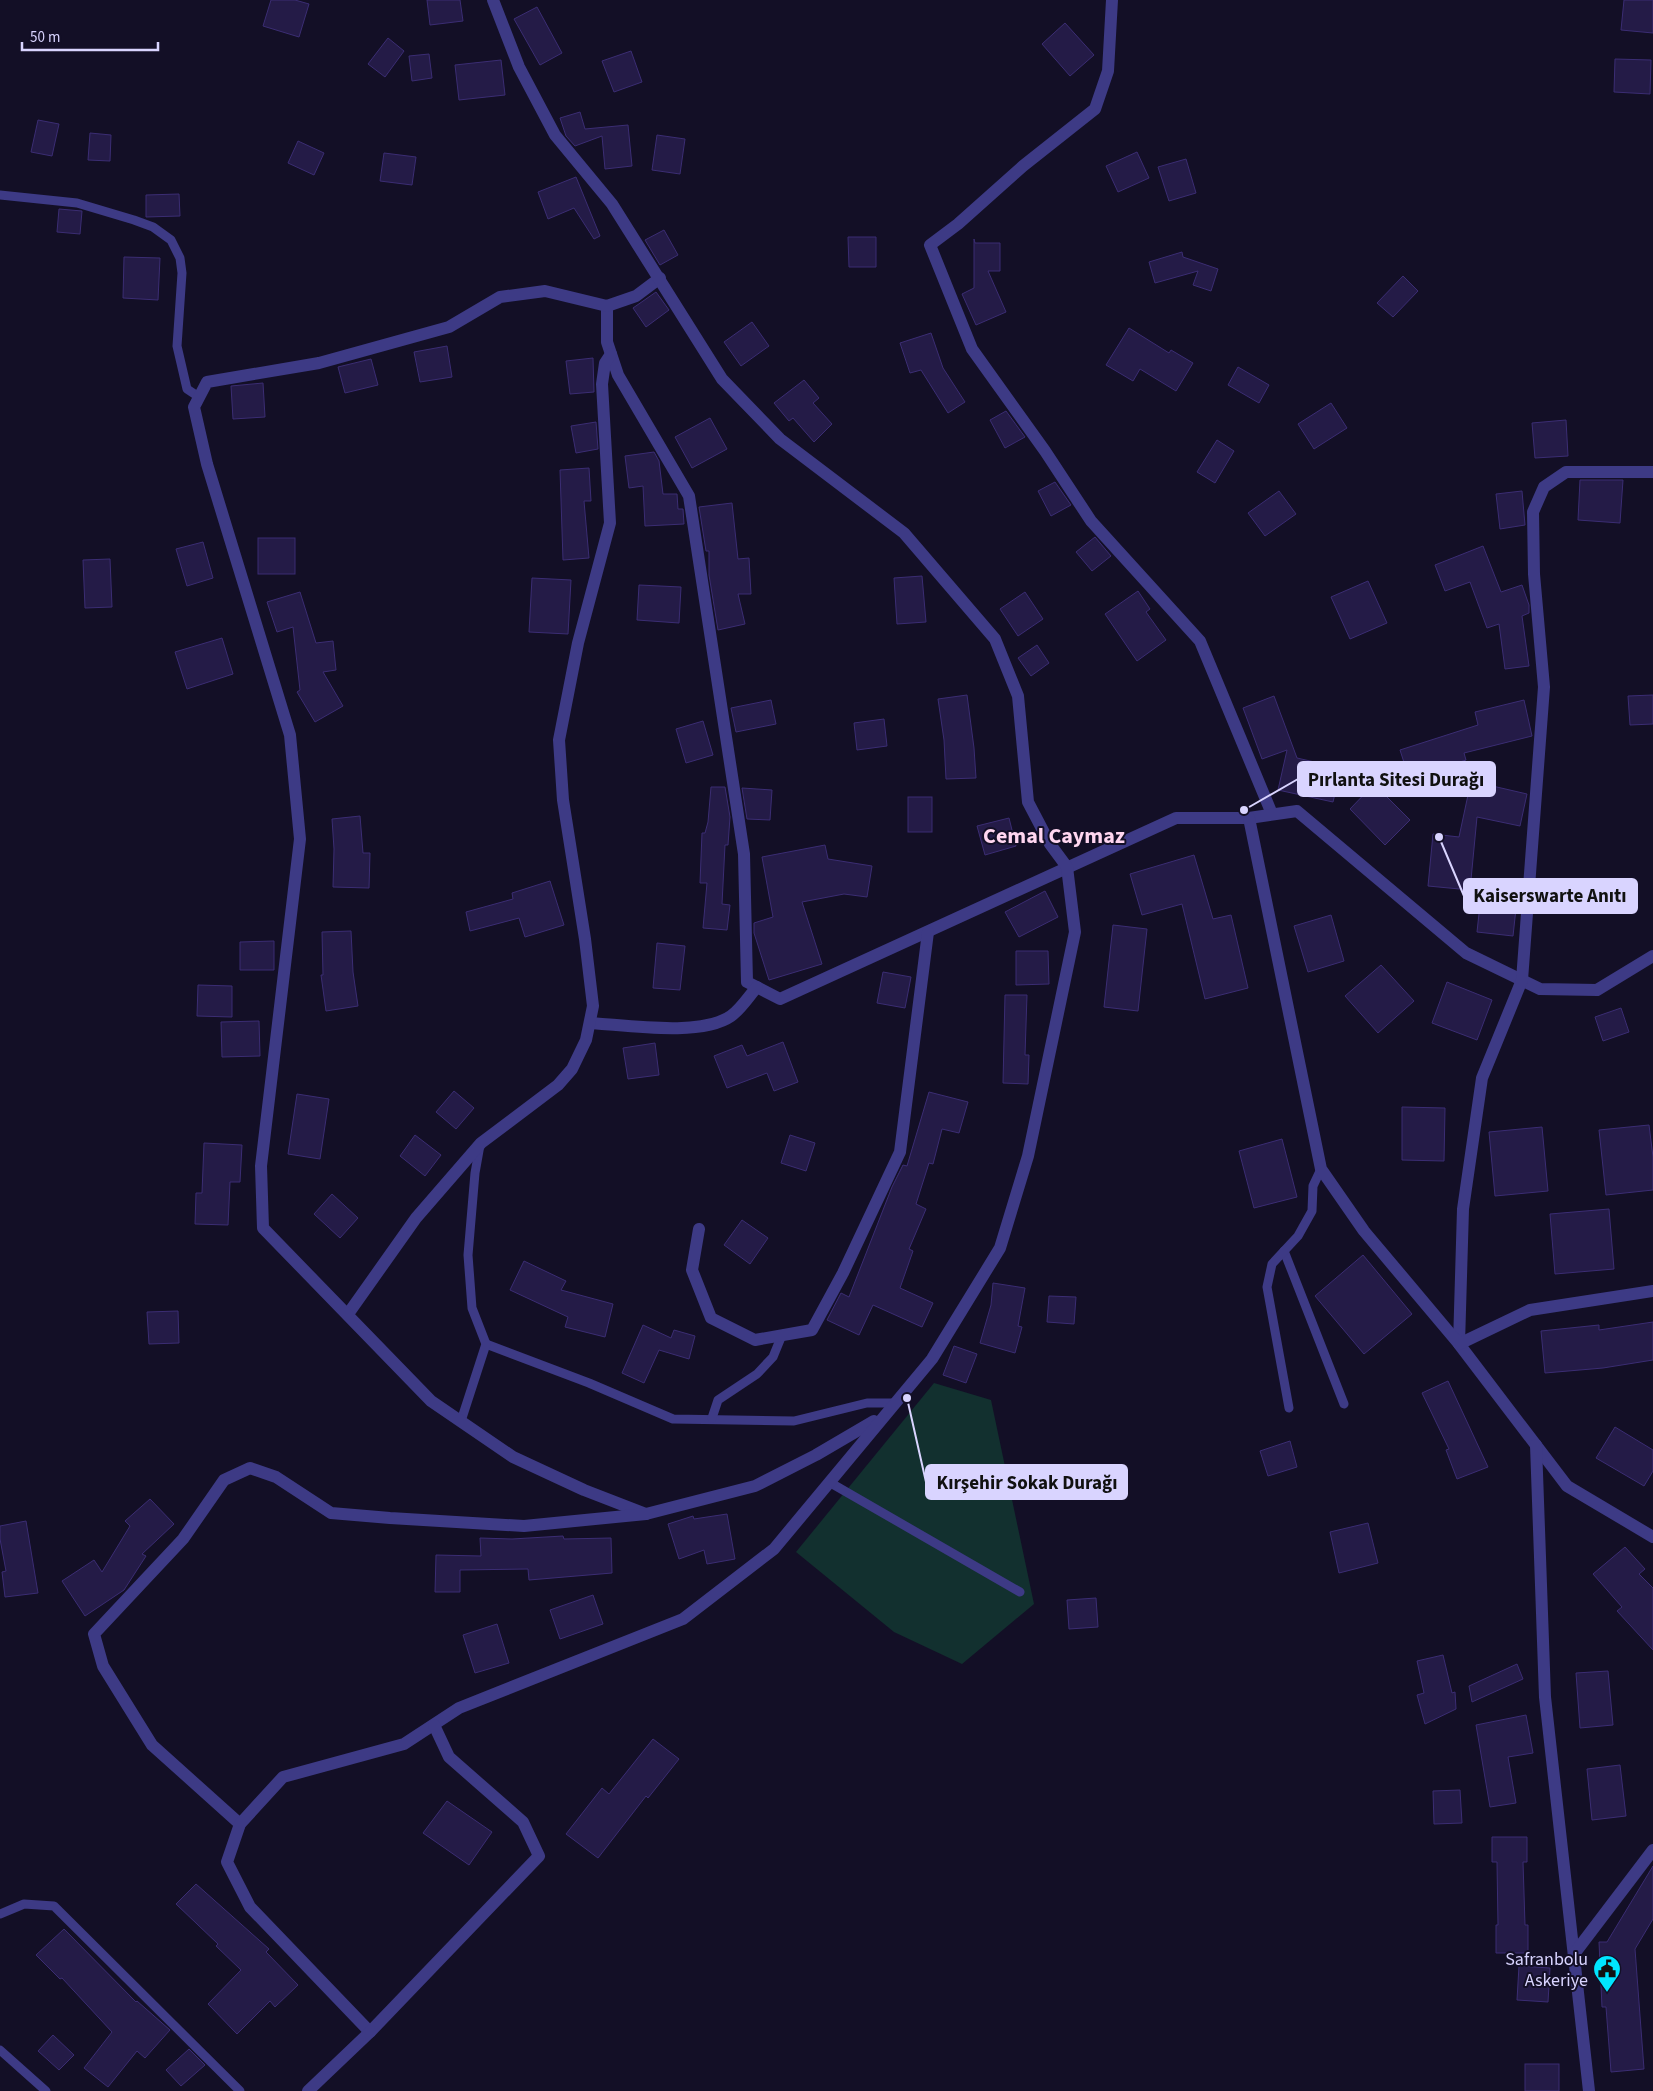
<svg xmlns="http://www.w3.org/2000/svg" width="1653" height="2091" font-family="'Source Sans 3',sans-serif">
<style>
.green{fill:#12302f}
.building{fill:#241b47;stroke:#3b2d73}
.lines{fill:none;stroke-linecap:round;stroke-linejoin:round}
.service{stroke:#3d3a85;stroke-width:9}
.minor{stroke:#3d3a85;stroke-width:12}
.labels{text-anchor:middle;stroke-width:4;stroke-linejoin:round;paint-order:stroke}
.poi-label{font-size:18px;fill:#d9d4ff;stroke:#130f26;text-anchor:end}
.district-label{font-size:22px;font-weight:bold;fill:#ffd6f0;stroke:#130f26}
.leader{fill:none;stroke:#d9d4ff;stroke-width:2}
.callout-dot{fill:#d9d4ff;stroke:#130f26;stroke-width:2}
.callout{fill:#d9d4ff;stroke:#d9d4ff;stroke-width:2}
.callout-label{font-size:19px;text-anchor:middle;font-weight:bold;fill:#111}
</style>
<rect width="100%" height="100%" fill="#130f26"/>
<path class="green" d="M 934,1383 L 991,1400 L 1034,1604 L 962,1664 L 894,1632 L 796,1552 Z"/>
<g class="building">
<path d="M 271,0 L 295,0 L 309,4 L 299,37 L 263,26 Z"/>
<path d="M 427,0 L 460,0 L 463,21 L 430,25 Z"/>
<path d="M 1624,0 L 1653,0 L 1653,33 L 1621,30 Z"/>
<path d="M 537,7 L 562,53 L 540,65 L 514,19 Z"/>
<path d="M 1065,23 L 1094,55 L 1070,76 L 1042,44 Z"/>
<path d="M 388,38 L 404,51 L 385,77 L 368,64 Z"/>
<path d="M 631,51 L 642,82 L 614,92 L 602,61 Z"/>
<path d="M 429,54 L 432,78 L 412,81 L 409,56 Z"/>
<path d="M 1615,59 L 1651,60 L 1650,94 L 1614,92 Z"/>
<path d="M 501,60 L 505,95 L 459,100 L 455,65 Z"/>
<path d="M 580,112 L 585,129 L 628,125 L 632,166 L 605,169 L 602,136 L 575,146 L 566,136 L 560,118 Z"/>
<path d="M 38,120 L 59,124 L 52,156 L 31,152 Z"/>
<path d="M 90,133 L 111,135 L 110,161 L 88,160 Z"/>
<path d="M 657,135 L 685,139 L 680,174 L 652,170 Z"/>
<path d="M 298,141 L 324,153 L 314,175 L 288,163 Z"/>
<path d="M 1137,152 L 1149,178 L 1118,192 L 1106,166 Z"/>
<path d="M 384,153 L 416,157 L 412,185 L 380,181 Z"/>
<path d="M 1186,159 L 1196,193 L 1169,201 L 1158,167 Z"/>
<path d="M 576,177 L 600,236 L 594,239 L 574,208 L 548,219 L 538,192 Z"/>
<path d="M 179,194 L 180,216 L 146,217 L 146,195 Z"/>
<path d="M 59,209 L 82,211 L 80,234 L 57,232 Z"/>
<path d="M 664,230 L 678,255 L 660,265 L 645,240 Z"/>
<path d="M 848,237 L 876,237 L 876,267 L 849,267 Z"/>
<path d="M 974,239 L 975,243 L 1000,243 L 1000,271 L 988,271 L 1006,312 L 976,325 L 962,294 L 974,288 Z"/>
<path d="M 1182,252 L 1183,257 L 1218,269 L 1211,291 L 1193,285 L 1198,271 L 1155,283 L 1149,262 Z"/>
<path d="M 124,257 L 160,258 L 158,300 L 123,298 Z"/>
<path d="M 1403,276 L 1418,291 L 1393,317 L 1377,303 Z"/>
<path d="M 656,292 L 669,310 L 646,327 L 633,308 Z"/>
<path d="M 752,322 L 769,346 L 741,366 L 724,342 Z"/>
<path d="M 1129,328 L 1169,353 L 1171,350 L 1193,363 L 1176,391 L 1140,369 L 1133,381 L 1106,365 Z"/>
<path d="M 931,333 L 943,368 L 965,402 L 948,413 L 921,370 L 910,373 L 900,343 Z"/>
<path d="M 447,346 L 452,377 L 420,382 L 414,352 Z"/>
<path d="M 593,358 L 594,392 L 570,394 L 566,361 Z"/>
<path d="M 371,359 L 378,385 L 345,393 L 338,367 Z"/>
<path d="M 1238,367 L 1269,385 L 1259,403 L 1228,385 Z"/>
<path d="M 804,380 L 819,398 L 813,403 L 832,424 L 814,442 L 793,418 L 789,421 L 774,403 Z"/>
<path d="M 263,383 L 265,417 L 233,419 L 231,386 Z"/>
<path d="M 1331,403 L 1347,428 L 1314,449 L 1298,424 Z"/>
<path d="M 1006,411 L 1025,437 L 1005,448 L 990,420 Z"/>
<path d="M 710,418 L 727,449 L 692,468 L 675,437 Z"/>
<path d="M 1566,420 L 1568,456 L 1535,458 L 1532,423 Z"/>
<path d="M 596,422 L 598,449 L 576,453 L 571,426 Z"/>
<path d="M 1217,440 L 1234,451 L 1215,483 L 1197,472 Z"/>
<path d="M 654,452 L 659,461 L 663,494 L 677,494 L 678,509 L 683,509 L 684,524 L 645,526 L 643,486 L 629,488 L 625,456 Z"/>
<path d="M 589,468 L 591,501 L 584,501 L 589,558 L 563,560 L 560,470 Z"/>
<path d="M 1580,480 L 1623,480 L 1620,523 L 1578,520 Z"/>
<path d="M 1055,482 L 1071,505 L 1051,516 L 1038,491 Z"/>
<path d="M 1279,491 L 1296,514 L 1265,536 L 1248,513 Z"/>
<path d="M 1522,491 L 1525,525 L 1500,529 L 1496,494 Z"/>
<path d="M 732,503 L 738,559 L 749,558 L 751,594 L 738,594 L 745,624 L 718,630 L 709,575 L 709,551 L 706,551 L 699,507 Z"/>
<path d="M 1095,537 L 1111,556 L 1092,571 L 1076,552 Z"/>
<rect x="258" y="538" width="37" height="36"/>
<path d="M 203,542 L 213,578 L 187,586 L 176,549 Z"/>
<path d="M 1483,546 L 1501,592 L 1522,585 L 1529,605 L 1529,613 L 1522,616 L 1529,666 L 1505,669 L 1499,624 L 1487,628 L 1470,582 L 1445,591 L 1435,565 Z"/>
<path d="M 110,559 L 112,607 L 85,608 L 83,560 Z"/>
<path d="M 922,576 L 926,622 L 897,624 L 894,578 Z"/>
<path d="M 532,578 L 571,580 L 568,634 L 529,632 Z"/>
<path d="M 1368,581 L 1387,623 L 1350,639 L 1331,597 Z"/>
<path d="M 639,585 L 681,587 L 679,623 L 637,620 Z"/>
<path d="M 1138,591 L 1150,609 L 1146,612 L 1166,640 L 1137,661 L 1105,614 Z"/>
<path d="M 300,592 L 316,643 L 333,641 L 336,670 L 323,672 L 343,706 L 315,722 L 297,692 L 300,690 L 293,627 L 277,632 L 267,602 Z"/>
<path d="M 1025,592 L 1043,619 L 1018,636 L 1000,609 Z"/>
<path d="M 222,638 L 233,674 L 187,689 L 175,652 Z"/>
<path d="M 1037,645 L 1049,663 L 1031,676 L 1018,658 Z"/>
<path d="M 967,695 L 974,748 L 976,778 L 946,779 L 944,740 L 938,699 Z"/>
<path d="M 1653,695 L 1653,724 L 1630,725 L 1628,696 Z"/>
<path d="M 1274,696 L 1297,758 L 1341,768 L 1333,802 L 1278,790 L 1287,750 L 1262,759 L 1243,708 Z"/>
<path d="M 771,700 L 776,724 L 736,732 L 731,708 Z"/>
<path d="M 1524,700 L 1532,736 L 1464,753 L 1466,760 L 1409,778 L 1400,750 L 1478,725 L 1475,712 Z"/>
<path d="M 884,719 L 887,746 L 857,750 L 854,723 Z"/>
<path d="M 703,721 L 713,755 L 686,763 L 676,729 Z"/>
<path d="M 1471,781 L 1527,794 L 1520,826 L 1477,817 L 1470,890 L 1428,886 L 1433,834 L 1459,837 Z"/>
<path d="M 1374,784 L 1410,820 L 1385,845 L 1350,809 Z"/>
<path d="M 711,787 L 725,787 L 730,817 L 728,845 L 725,845 L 722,904 L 730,905 L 727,930 L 703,928 L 707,883 L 700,883 L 702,833 L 705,833 L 708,822 Z"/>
<path d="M 742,788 L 772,790 L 770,820 L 747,819 Z"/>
<rect x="908" y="797" width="24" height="35"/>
<path d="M 360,816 L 363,853 L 370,853 L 369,888 L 333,887 L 334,849 L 332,819 Z"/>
<path d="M 1009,818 L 1016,846 L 985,855 L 977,826 Z"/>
<path d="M 825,845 L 828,859 L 872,866 L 867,897 L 844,894 L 802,902 L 822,964 L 769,980 L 754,933 L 754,923 L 773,917 L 762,857 Z"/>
<path d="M 1194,855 L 1213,919 L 1231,915 L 1248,988 L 1205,999 L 1182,904 L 1142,915 L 1130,874 Z"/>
<path d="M 550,881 L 564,925 L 525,937 L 519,918 L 470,931 L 466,912 L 513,899 L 512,893 Z"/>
<path d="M 1482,886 L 1518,890 L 1513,936 L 1477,932 Z"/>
<path d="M 1045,891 L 1058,917 L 1019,937 L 1005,912 Z"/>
<path d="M 1331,915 L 1344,961 L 1308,972 L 1294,926 Z"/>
<path d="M 1113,925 L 1147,929 L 1138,1011 L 1104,1007 Z"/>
<path d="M 351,931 L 353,972 L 358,1006 L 326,1011 L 321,975 L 323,975 L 322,932 Z"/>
<path d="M 274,941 L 274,970 L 240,970 L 240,942 Z"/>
<path d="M 657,943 L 685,946 L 680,990 L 653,988 Z"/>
<path d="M 1016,951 L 1048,951 L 1049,984 L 1016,985 Z"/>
<path d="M 1381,965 L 1414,1001 L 1378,1033 L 1345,996 Z"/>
<path d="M 883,972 L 911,977 L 905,1008 L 877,1003 Z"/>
<path d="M 1447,982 L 1492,1000 L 1477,1040 L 1432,1023 Z"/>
<path d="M 198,985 L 232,986 L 232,1017 L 197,1016 Z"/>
<path d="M 1005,995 L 1027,995 L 1025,1055 L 1029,1055 L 1028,1084 L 1003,1083 Z"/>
<path d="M 1621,1008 L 1629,1032 L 1603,1041 L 1595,1017 Z"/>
<path d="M 259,1021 L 260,1056 L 222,1057 L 221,1022 Z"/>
<path d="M 783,1042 L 798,1082 L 774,1091 L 767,1073 L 727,1088 L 714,1056 L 742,1045 L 747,1056 Z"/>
<path d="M 655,1043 L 659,1075 L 628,1079 L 623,1048 Z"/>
<path d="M 454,1091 L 474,1108 L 456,1129 L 436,1112 Z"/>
<path d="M 929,1092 L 968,1102 L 959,1133 L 942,1129 L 933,1164 L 929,1163 L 916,1204 L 926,1209 L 909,1249 L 913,1251 L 900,1288 L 933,1303 L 922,1327 L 873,1305 L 859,1335 L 827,1320 L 841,1293 L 849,1297 L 892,1187 L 903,1165 L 907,1166 Z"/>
<path d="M 297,1094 L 329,1099 L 320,1159 L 288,1154 Z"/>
<path d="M 1402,1107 L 1445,1108 L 1444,1161 L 1402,1160 Z"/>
<path d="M 1649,1125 L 1653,1157 L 1653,1190 L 1606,1195 L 1599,1130 Z"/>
<path d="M 1542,1127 L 1548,1191 L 1495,1196 L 1489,1132 Z"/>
<path d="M 415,1135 L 441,1155 L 425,1176 L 400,1156 Z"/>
<path d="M 790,1135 L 815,1143 L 806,1171 L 781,1163 Z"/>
<path d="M 1282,1139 L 1297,1197 L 1254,1208 L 1239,1151 Z"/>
<path d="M 204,1143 L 242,1145 L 240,1182 L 230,1182 L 228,1225 L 195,1224 L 196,1193 L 202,1193 Z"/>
<path d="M 332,1194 L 358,1218 L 340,1238 L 314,1214 Z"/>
<path d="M 1609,1209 L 1614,1269 L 1555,1274 L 1550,1214 Z"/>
<path d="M 742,1220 L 768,1238 L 750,1264 L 724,1245 Z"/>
<path d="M 1363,1255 L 1412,1314 L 1364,1354 L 1315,1296 Z"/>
<path d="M 524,1261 L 566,1281 L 561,1290 L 613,1304 L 605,1337 L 565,1327 L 568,1317 L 510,1290 Z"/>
<path d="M 993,1283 L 1025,1288 L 1018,1326 L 1022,1327 L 1015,1353 L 980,1343 L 991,1305 Z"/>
<path d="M 1049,1296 L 1076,1297 L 1074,1324 L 1047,1322 Z"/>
<path d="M 178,1311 L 179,1343 L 149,1344 L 147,1312 Z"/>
<path d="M 1653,1322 L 1653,1360 L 1603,1368 L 1545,1373 L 1541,1331 L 1599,1325 L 1599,1330 Z"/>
<path d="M 643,1325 L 671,1338 L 674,1330 L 695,1336 L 689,1359 L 659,1350 L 644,1383 L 622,1373 Z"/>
<path d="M 954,1346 L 977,1354 L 966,1383 L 943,1375 Z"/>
<path d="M 1448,1381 L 1488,1467 L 1457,1479 L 1446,1450 L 1449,1449 L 1422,1393 Z"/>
<path d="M 1615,1427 L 1653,1450 L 1653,1471 L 1644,1486 L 1596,1458 Z"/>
<path d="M 1290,1441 L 1297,1467 L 1268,1476 L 1260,1451 Z"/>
<path d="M 150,1499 L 174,1524 L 142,1554 L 146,1556 L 124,1590 L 85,1616 L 62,1581 L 94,1560 L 102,1572 L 130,1526 L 125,1521 Z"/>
<path d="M 727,1514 L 735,1559 L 707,1564 L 704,1550 L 679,1559 L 668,1524 L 693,1516 L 694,1519 Z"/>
<path d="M 26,1521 L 38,1593 L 5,1597 L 2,1572 L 6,1571 L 0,1539 L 0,1526 Z"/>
<path d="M 1368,1523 L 1378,1563 L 1339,1573 L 1330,1532 Z"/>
<path d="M 563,1536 L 564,1539 L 611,1538 L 612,1573 L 529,1580 L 528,1569 L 460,1570 L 460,1592 L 435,1592 L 436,1555 L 481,1556 L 480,1538 L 512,1539 Z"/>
<path d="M 1625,1547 L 1645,1569 L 1639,1574 L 1653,1588 L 1653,1650 L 1617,1611 L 1622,1607 L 1593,1574 Z"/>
<path d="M 593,1595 L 603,1624 L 560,1639 L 550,1610 Z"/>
<path d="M 1096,1598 L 1098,1627 L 1069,1629 L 1067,1600 Z"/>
<path d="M 497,1624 L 509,1663 L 475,1673 L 463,1635 Z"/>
<path d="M 1443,1655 L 1452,1693 L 1455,1692 L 1456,1709 L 1425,1724 L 1417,1695 L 1424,1693 L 1417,1661 Z"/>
<path d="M 1517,1664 L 1523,1679 L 1472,1702 L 1469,1686 Z"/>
<path d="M 1608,1671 L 1613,1725 L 1580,1728 L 1576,1673 Z"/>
<path d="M 1526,1715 L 1533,1753 L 1508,1757 L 1516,1803 L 1490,1807 L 1476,1725 Z"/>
<path d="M 653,1739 L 679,1759 L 648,1798 L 646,1796 L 598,1858 L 566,1834 L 602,1788 L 609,1794 Z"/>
<path d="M 1620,1765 L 1626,1816 L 1592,1820 L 1587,1769 Z"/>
<path d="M 1460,1790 L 1462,1823 L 1434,1824 L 1433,1791 Z"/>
<path d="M 447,1801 L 492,1832 L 469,1865 L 423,1833 Z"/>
<path d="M 1492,1837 L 1527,1837 L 1527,1862 L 1523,1862 L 1525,1925 L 1528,1925 L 1528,1953 L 1496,1953 L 1496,1925 L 1498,1925 L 1497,1862 L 1492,1862 Z"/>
<path d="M 1653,1866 L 1653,1919 L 1635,1949 L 1644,2069 L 1611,2072 L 1606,2007 L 1602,2007 L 1599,1942 L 1607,1942 Z"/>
<path d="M 196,1884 L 269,1949 L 266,1952 L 298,1985 L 275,2007 L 270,2001 L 237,2034 L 208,2004 L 241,1970 L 216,1946 L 218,1944 L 176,1904 Z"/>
<path d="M 64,1929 L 136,2002 L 137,2001 L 170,2030 L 145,2058 L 137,2051 L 108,2087 L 84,2068 L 112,2032 L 62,1978 L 60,1979 L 36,1955 Z"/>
<path d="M 1519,1966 L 1550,1968 L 1548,2002 L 1517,2000 Z"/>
<path d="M 53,2035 L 74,2055 L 59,2070 L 38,2051 Z"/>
<path d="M 189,2049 L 205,2065 L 181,2086 L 166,2070 Z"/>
<rect x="1525" y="2064" width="34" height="27"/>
</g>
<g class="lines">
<g class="service">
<path d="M 0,195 L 77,203 L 134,220 L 153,227 L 171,240 L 180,258 L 182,273 L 177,346 L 187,389 L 199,397"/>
<path d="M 1284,1251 L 1344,1404"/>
<path d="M 486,1344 L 589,1383 L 673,1419 L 794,1421 L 867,1403 L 894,1403"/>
<path d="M 1289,1408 L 1267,1287 L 1272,1264 L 1298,1236 L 1312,1211 L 1313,1186 L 1321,1169"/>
<path d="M 712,1418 L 718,1400 L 757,1374 L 773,1357 L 782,1335"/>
<path d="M 461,1421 L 486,1344 L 472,1308 L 468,1255 L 475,1173 L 480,1145"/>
<path d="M 829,1482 L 1020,1592"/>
<path d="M 0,1914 L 24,1904 L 54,1906 L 240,2091"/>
<path d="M 0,2050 L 46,2091"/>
</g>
<g class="minor">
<path d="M 1112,0 L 1108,71 L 1095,109 L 1023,166 L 958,224 L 930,245 L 972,349 L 1045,451 L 1091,521 L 1200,641 L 1272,814"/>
<path d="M 607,306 L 607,342 L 618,375 L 689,496 L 744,854 L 747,982 L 780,999 L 1176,818 L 1249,818 L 1297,811 L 1466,953 L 1540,989 L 1597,990 L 1653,956"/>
<path d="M 1653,472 L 1566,472 L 1544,487 L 1533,512 L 1534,574 L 1544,687 L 1522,980 L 1482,1078 L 1463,1209 L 1459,1344 L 1567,1486 L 1653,1537"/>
<path d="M 1249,818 L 1321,1169 L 1364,1231 L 1459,1344 L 1530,1310 L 1653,1291"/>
<path d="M 590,1023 C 626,1025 701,1037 731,1016 C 741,1009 749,996 757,987"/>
<path d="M 699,1229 L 692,1270 L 711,1318 L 755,1340 L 812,1330 L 843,1273 L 900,1152 L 928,932"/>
<path d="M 348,1314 L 416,1218 L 481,1143 L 558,1085 L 572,1069 L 586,1040 L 593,1006 L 585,939 L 563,800 L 559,740 L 578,643 L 610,523 L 602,384 L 605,363 L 611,354"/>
<path d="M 1536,1445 L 1545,1697 L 1589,2091"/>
<path d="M 646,1514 L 584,1490 L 513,1457 L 431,1401 L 263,1228 L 261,1166 L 300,839 L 290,735 L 207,464 L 194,407 L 207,382 L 319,363 L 449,327 L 500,297 L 545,291 L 607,306 L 636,296 L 660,278"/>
<path d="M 240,1824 L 152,1745 L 103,1666 L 94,1634 L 183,1539 L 224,1480 L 250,1468 L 276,1477 L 331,1513 L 390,1518 L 524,1526 L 646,1514 L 755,1486 L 816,1455 L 874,1421"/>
<path d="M 1574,1954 L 1653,1850"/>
<path d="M 370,2032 L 250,1907 L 227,1862 L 240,1824 L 283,1777 L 404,1744 L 459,1708 L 683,1619 L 774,1549 L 932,1359 L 1000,1248 L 1028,1156 L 1075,932 L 1067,867 L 1050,844 L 1028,802 L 1018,696 L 995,639 L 904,533 L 780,439 L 722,379 L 612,204 L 555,135 L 519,67 L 493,0"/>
<path d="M 308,2091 L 370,2032 L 539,1856 L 523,1822 L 449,1757 L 434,1725"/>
</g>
</g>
<defs>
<symbol id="civic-pin" viewBox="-11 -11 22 30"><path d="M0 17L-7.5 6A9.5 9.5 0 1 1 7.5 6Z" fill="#00e5ff" stroke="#130f26"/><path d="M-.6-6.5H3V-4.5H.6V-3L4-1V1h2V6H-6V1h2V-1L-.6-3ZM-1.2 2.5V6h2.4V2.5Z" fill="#111"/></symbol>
</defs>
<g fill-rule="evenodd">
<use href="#civic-pin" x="1591" y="1953" width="32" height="43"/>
</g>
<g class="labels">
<g class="poi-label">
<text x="1588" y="1965">Safranbolu<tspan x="1588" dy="21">Askeriye</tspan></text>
</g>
<g class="district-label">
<text x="1054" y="843">Cemal Caymaz</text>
</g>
</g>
<path class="leader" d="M1244 810L1298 779M1439 837L1464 896M907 1398L926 1482"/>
<g class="callout-dot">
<circle cx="1244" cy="810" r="5"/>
<circle cx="1439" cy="837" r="5"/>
<circle cx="907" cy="1398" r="5"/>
</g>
<g class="callout">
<rect x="1298" y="762" width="197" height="34" rx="5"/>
<rect x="1464" y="879" width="173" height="34" rx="5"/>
<rect x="926" y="1465" width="201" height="34" rx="5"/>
</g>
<g class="callout-label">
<text x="1396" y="786">Pırlanta Sitesi Durağı</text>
<text x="1550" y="902">Kaiserswarte Anıtı</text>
<text x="1027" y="1489">Kırşehir Sokak Durağı</text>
</g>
<path d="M22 42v8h136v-8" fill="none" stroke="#d9d4ff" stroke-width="2.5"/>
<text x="30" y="42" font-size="15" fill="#d9d4ff" stroke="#130f26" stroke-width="4" paint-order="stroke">50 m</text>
</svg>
